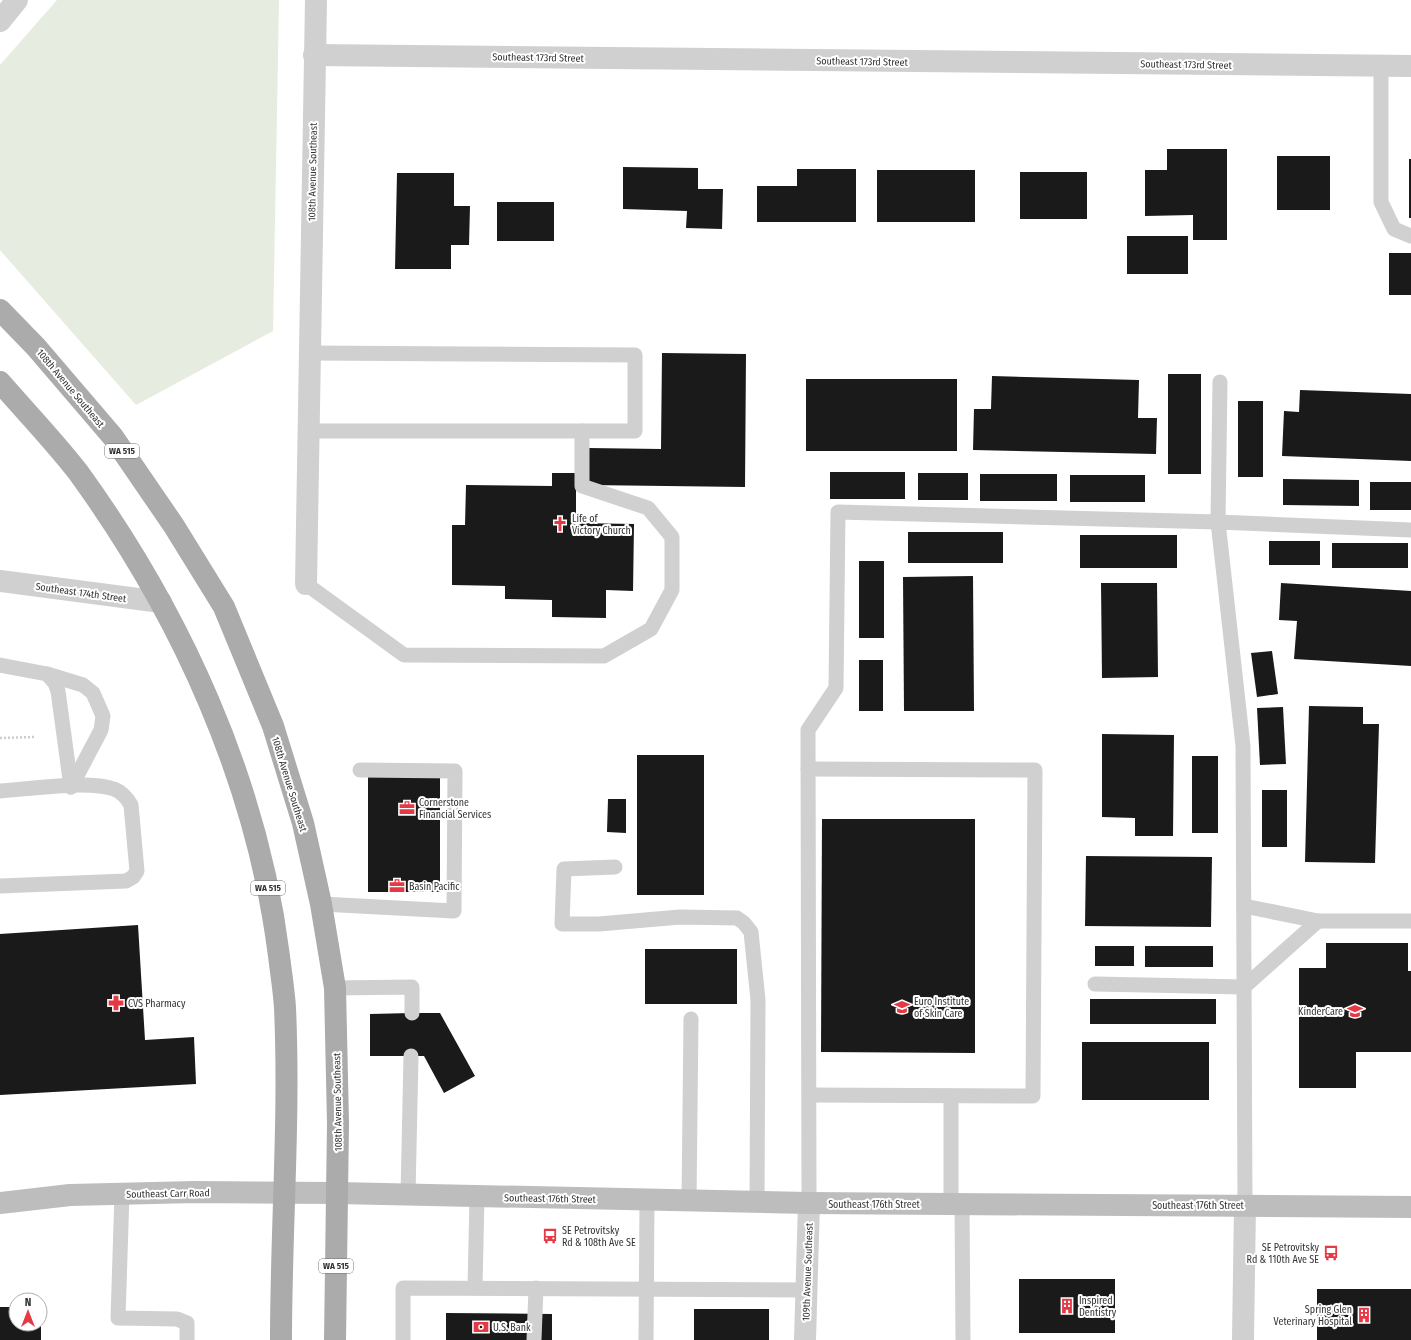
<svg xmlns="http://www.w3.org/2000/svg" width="1411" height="1340" font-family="'Fira Sans Condensed',sans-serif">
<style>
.green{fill:#e6ecdf}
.building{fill:#1a1a1a}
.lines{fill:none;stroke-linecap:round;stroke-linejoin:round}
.path{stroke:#cdcdcd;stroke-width:2.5;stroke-dasharray:2 2;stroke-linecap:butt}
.service{stroke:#d0d0d0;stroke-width:15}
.minor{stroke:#d0d0d0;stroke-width:22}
.tertiary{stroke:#d0d0d0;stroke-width:22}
.secondary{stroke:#bdbdbd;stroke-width:22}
.primary{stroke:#ababab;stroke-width:22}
.labels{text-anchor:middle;stroke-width:4;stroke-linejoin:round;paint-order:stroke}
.shield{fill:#fff;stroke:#707070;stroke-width:1}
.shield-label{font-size:9px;font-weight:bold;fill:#333}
.street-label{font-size:10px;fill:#333;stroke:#fff}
.poi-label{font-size:10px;fill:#333;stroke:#fff;text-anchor:start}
</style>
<rect width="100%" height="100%" fill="#fff"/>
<path class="green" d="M 57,0 L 279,0 L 273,331 L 136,405 L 0,250 L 0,65 Z"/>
<g class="building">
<path d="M 1167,149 L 1227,149 L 1227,240 L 1193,240 L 1193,215 L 1145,216 L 1145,170 L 1167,170 Z"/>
<rect x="1277" y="156" width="53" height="54"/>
<rect x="1409" y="159" width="2" height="59"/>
<path d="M 623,167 L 698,168 L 698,189 L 723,189 L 722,229 L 686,228 L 687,211 L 623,209 Z"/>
<path d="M 797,169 L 856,169 L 856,222 L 757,222 L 757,186 L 797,186 Z"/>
<rect x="877" y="170" width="98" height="52"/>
<rect x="1020" y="172" width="67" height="47"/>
<path d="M 397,173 L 454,173 L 454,206 L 470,206 L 469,245 L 451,245 L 451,269 L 395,269 Z"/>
<rect x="497" y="202" width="57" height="39"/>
<rect x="1127" y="236" width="61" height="38"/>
<rect x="1389" y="253" width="22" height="42"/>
<path d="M 662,353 L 746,354 L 745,487 L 587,485 L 588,448 L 661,449 Z"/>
<rect x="1168" y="374" width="33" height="100"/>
<path d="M 992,376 L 1139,380 L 1138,418 L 1157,418 L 1156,454 L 973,450 L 974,409 L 991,409 Z"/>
<rect x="806" y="379" width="151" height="72"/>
<path d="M 1300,390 L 1411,394 L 1411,461 L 1282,456 L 1284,411 L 1299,412 Z"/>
<rect x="1238" y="401" width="25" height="76"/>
<rect x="830" y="472" width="75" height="27"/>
<path d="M 552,473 L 576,473 L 576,523 L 634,524 L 633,591 L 606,590 L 606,618 L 552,617 L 552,600 L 505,599 L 505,586 L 452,585 L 452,525 L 465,525 L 466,485 L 552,486 Z"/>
<rect x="918" y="473" width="50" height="27"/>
<rect x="980" y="474" width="77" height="27"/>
<rect x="1070" y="475" width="75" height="27"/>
<path d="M 1283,479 L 1359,480 L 1359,506 L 1283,505 Z"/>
<rect x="1370" y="482" width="41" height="28"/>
<rect x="908" y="532" width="95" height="31"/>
<rect x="1080" y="535" width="97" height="33"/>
<rect x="1269" y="541" width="51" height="24"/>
<rect x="1332" y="543" width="76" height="25"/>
<rect x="859" y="561" width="25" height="77"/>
<path d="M 973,576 L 974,711 L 904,711 L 903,577 Z"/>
<path d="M 1101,583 L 1157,583 L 1158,677 L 1102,678 Z"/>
<path d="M 1281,583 L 1411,591 L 1411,666 L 1294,659 L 1297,621 L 1279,620 Z"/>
<path d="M 1272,651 L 1278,694 L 1257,697 L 1251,653 Z"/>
<rect x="859" y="660" width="24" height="51"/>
<path d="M 1309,706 L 1363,707 L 1363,724 L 1379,724 L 1375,863 L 1305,862 Z"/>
<path d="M 1283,707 L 1286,764 L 1260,765 L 1257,708 Z"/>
<path d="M 1102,734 L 1174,735 L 1173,836 L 1135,836 L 1135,818 L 1102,817 Z"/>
<rect x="637" y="755" width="67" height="140"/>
<rect x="1192" y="756" width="26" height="77"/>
<rect x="368" y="775" width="72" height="117"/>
<rect x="1262" y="790" width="25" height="57"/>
<path d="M 608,799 L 626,799 L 626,833 L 607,832 Z"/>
<path d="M 822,819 L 975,819 L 975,1053 L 821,1052 Z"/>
<path d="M 1086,856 L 1212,857 L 1211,927 L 1085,926 Z"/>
<path d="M 138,925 L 145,1040 L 194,1037 L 196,1084 L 0,1095 L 0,934 Z"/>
<path d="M 1326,943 L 1408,943 L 1408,971 L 1411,971 L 1411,1052 L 1356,1052 L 1356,1088 L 1299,1088 L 1299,968 L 1326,968 Z"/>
<rect x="1095" y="946" width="39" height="20"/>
<rect x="1145" y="946" width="68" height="21"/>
<rect x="645" y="949" width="92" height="55"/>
<rect x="1090" y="999" width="126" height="25"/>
<path d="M 412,1013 L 440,1013 L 475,1076 L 444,1093 L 424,1056 L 370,1056 L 370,1014 Z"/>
<rect x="1082" y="1042" width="127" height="58"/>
<rect x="1019" y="1279" width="96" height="54"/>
<rect x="1317" y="1289" width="94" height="51"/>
<path d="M 0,1307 L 16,1307 L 16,1324 L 41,1324 L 41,1340 L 0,1340 Z"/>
<rect x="694" y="1309" width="75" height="31"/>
<path d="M 446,1313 L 552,1314 L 552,1340 L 446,1340 Z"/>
</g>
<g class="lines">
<path class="path" d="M 0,738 L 35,737"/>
<g class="service">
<path d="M 1381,65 L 1381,202 L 1394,229 L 1411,236"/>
<path d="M 308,431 L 635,431 L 635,355 L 309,353"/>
<path d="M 306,584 L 404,655 L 604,656 L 651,629 L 672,590 L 672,537 L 648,508 L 582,486 L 582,431"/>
<path d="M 0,665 L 47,674 L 55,683 L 58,691 L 71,787"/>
<path d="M 47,674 L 83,685 L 93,693 L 103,716 L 101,730 L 71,787"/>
<path d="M 808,769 L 1035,770 L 1033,1096 L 809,1095"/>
<path d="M 0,791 C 30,789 87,780 114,789 C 122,792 127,798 131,805 L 137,871 L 133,877 L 126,881 L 0,886"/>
<path d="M 615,867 L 564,869 L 562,924 L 599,924 L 680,917 L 737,918 L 744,923 L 751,932 L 758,1000 L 757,1202"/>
<path d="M 321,904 L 454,911 L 455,771 L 360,770"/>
<path d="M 1244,906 L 1318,921 L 1411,921"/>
<path d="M 1095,984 L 1244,987 L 1318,921"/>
<path d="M 335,988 L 412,987 L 412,1013"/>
<path d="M 122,1194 L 118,1318 L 177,1319 L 187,1323 L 187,1340"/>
<path d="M 408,1195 L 411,1056"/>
<path d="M 689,1201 L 691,1019"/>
<path d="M 809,1203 L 808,730 L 836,688 L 838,512 L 1218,522 L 1220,382"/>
<path d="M 951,1204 L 951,1096"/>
<path d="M 962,1204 L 963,1340"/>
<path d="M 1245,1205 L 1243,746 L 1218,522 L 1411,530"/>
<path d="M 475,1288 L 477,1196"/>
<path d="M 403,1340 L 403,1288 L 807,1290"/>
<path d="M 534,1340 L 536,1288"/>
<path d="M 646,1340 L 647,1200"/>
</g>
<g class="minor">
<path d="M 314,55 L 1411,66"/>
<path d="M 0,581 L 161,602"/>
<path d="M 306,584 L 316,0"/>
<path d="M 805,1340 L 809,1203"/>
<path d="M 1243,1340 L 1245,1205"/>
</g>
<path class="tertiary" d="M 0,21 L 17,0"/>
<path class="secondary" d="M 0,1203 L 70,1195 L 195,1192 L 337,1193 L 809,1203 L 1411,1207"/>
<g class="primary">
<path d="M 0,310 L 36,347 L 113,437 L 174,526 L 224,607 L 273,726 L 303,823 L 321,904 L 335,988 L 338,1123 L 335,1340"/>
<path d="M 0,382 C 26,412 54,441 78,472 C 181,614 257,781 279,956 C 281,973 284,991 285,1008 C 290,1118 281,1229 281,1340"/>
</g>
</g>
<defs>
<symbol id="church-bare" viewBox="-9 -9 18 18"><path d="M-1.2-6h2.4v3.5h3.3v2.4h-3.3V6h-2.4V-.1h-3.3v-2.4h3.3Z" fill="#e63946" stroke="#fff" stroke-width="2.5" paint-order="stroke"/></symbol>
<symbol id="office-bare" viewBox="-9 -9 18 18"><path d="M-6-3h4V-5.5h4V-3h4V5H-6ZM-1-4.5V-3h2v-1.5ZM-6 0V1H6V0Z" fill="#e63946" stroke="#fff" stroke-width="2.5" paint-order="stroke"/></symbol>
<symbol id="pharmacy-bare" viewBox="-9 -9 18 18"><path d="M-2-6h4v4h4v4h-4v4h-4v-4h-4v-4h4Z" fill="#e63946" stroke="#fff" stroke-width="2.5" paint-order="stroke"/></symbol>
<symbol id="school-bare" viewBox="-9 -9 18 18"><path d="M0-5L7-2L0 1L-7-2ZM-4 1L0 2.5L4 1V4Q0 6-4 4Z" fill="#e63946" stroke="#fff" stroke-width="2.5" paint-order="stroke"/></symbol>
<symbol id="bus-bare" viewBox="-9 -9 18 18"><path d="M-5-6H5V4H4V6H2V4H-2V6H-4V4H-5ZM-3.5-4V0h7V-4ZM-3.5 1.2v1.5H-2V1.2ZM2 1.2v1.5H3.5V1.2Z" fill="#e63946" stroke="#fff" stroke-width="2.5" paint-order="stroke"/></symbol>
<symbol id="building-bare" viewBox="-9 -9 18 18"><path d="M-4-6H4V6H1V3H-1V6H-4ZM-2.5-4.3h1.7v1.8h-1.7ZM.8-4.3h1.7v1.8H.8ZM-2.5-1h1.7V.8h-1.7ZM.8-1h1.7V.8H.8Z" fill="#e63946" stroke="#fff" stroke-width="2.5" paint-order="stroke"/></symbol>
<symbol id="bank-bare" viewBox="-9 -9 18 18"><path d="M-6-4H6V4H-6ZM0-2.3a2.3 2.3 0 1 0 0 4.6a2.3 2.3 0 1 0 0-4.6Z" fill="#e63946" stroke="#fff" stroke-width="2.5" paint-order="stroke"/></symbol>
</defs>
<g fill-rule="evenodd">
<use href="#church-bare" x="549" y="513" width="22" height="22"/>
<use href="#office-bare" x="396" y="797" width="22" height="22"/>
<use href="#office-bare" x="386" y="875" width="22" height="22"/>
<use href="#pharmacy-bare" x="105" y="992" width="22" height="22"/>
<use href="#school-bare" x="891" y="996" width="22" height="22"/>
<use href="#school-bare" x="1344" y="1000" width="22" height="22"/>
<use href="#bus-bare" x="539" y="1225" width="22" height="22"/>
<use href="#bus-bare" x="1320" y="1242" width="22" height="22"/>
<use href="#building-bare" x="1056" y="1295" width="22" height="22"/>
<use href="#building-bare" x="1353" y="1304" width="22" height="22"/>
<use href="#bank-bare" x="470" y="1316" width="22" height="22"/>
</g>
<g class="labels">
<g class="shield">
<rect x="105" y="444" width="34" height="14" rx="3"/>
<rect x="251" y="881" width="34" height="14" rx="3"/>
<rect x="319" y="1259" width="34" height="14" rx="3"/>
</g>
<g class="shield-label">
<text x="122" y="454">WA 515</text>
<text x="268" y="891">WA 515</text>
<text x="336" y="1269">WA 515</text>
</g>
<g class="street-label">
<text transform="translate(538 57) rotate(1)" y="4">Southeast 173rd Street</text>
<text transform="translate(862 61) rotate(1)" y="4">Southeast 173rd Street</text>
<text transform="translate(1186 64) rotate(1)" y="4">Southeast 173rd Street</text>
<text transform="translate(312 172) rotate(-89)" y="4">108th Avenue Southeast</text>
<text transform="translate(71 388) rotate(50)" y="4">108th Avenue Southeast</text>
<text transform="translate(81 592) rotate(8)" y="4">Southeast 174th Street</text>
<text transform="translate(290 784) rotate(73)" y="4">108th Avenue Southeast</text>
<text transform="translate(337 1102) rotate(-91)" y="4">108th Avenue Southeast</text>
<text transform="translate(168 1193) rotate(-1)" y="4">Southeast Carr Road</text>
<text transform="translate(550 1198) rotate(1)" y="4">Southeast 176th Street</text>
<text x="874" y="1208">Southeast 176th Street</text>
<text x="1198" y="1209">Southeast 176th Street</text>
<text transform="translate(807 1272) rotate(-88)" y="4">109th Avenue Southeast</text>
</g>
<g class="poi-label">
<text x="572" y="522">Life of<tspan x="572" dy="12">Victory Church</tspan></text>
<text x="419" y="806">Cornerstone<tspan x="419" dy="12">Financial Services</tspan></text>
<text x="409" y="890">Basin Pacific</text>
<text x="914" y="1005">Euro Institute<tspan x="914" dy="12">of Skin Care</tspan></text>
<text x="128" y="1007">CVS Pharmacy</text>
<text x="1343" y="1015" text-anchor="end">KinderCare</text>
<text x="562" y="1234">SE Petrovitsky<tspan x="562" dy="12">Rd &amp; 108th Ave SE</tspan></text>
<text x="1319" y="1251" text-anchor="end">SE Petrovitsky<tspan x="1319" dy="12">Rd &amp; 110th Ave SE</tspan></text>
<text x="1079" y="1304">Inspired<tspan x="1079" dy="12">Dentistry</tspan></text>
<text x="1352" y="1313" text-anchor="end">Spring Glen<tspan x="1352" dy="12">Veterinary Hospital</tspan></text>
<text x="493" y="1331">U.S. Bank</text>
</g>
</g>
<g transform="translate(28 1312)"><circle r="19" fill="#ffffff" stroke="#adadad"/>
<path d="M0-3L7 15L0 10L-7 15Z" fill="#e63946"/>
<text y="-6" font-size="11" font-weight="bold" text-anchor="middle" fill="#333333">N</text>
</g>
</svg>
